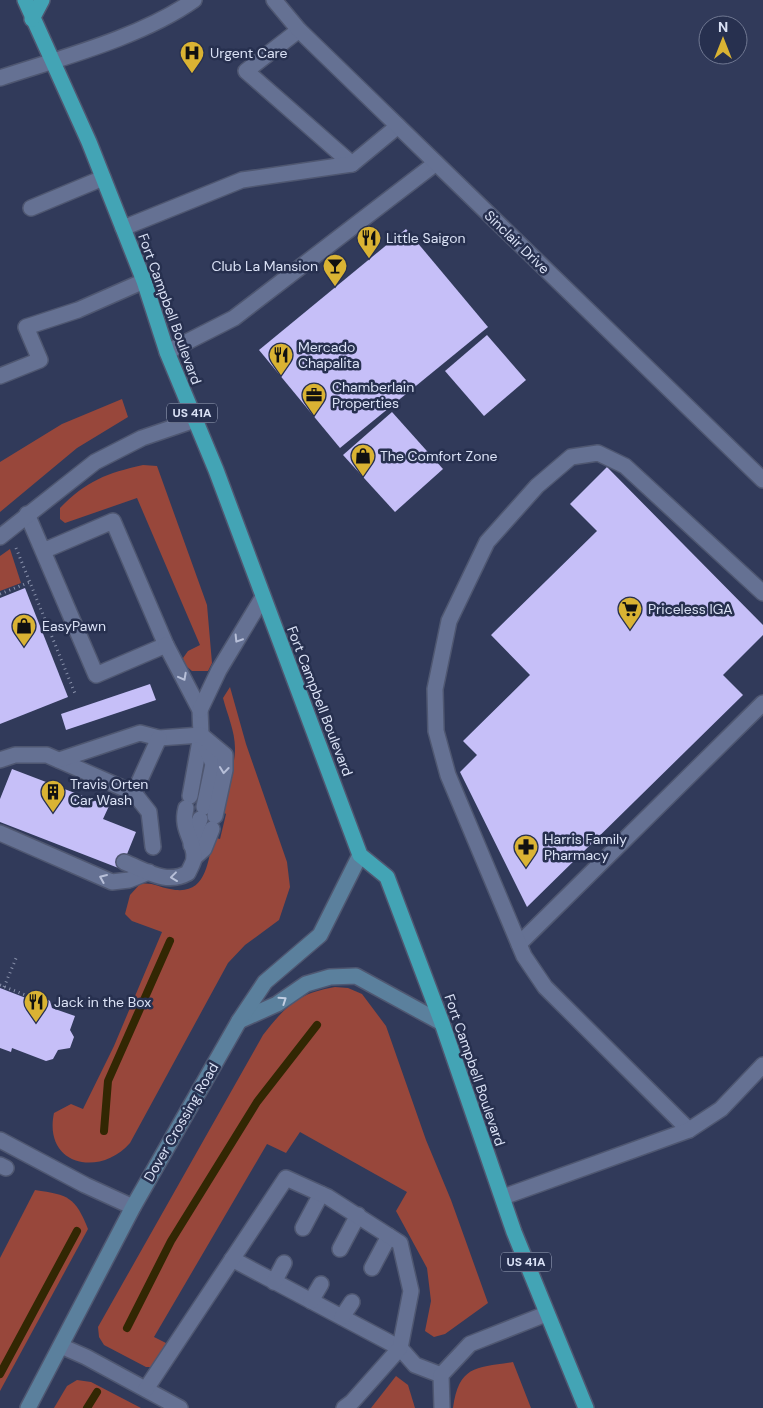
<svg xmlns="http://www.w3.org/2000/svg" width="763" height="1408" font-family="'DM Sans',sans-serif">
<style>
.green{fill:#98473b}
.lines{fill:none;stroke-linecap:round;stroke-linejoin:round}
.stream{stroke:#322703;stroke-width:8}
.building{fill:#c6bff8}
.lane-casing{stroke:#4f5771;stroke-width:18}
.street-casing{stroke:#4f5771;stroke-width:18}
.secondary-casing{stroke:#4f5771;stroke-width:18}
.highway-casing{stroke:#4f5771;stroke-width:18}
.path{stroke:#8a92ac;stroke-width:3;stroke-dasharray:1 4;stroke-linecap:butt}
.lane{stroke:#657193;stroke-width:15}
.street{stroke:#657193;stroke-width:15}
.secondary{stroke:#5b809d;stroke-width:15}
.highway{stroke:#43a4b5;stroke-width:15}
.oneway{stroke:#b7bfd8}
.oneway2{stroke:#c1cee3}
.labels{text-anchor:middle;stroke-width:5;stroke-linejoin:round;paint-order:stroke}
.shield{fill:#27304f;stroke:#a4acc3;stroke-width:1}
.shield-label{font-size:12px;font-weight:bold;fill:#dae1f5}
.poi-label{font-size:14px;fill:#dae1f5;stroke:#27304f;text-anchor:start}
.street-label{font-size:14px;fill:#dae1f5;stroke:#27304f}
</style>
<rect width="100%" height="100%" fill="#313a5a"/>
<g class="green">
<path d="M 122,399 L 128,417 L 77,448 L 0,512 L 0,462 L 62,424 Z"/>
<path d="M 143,465 L 157,466 L 207,605 L 212,663 L 208,671 L 192,671 L 185,665 L 183,658 L 188,651 L 200,645 L 137,498 L 65,523 L 60,519 L 60,508 C 86,481 107,473 143,465 Z"/>
<path d="M 10,549 L 21,583 L 0,591 L 0,556 Z"/>
<path d="M 230,687 L 246,744 L 287,862 L 290,887 L 279,920 L 245,945 L 228,963 L 130,1143 C 99,1178 43,1165 54,1113 L 71,1104 L 83,1109 L 114,1046 L 162,932 L 132,921 L 125,914 L 130,895 L 140,884 C 152,882 158,887 170,889 C 206,897 208,863 213,837 L 220,839 L 226,814 L 220,810 C 226,790 235,769 235,748 C 235,731 227,714 223,698 Z"/>
<path d="M 335,987 L 348,988 L 362,994 L 386,1026 L 426,1140 L 451,1200 L 488,1303 L 445,1334 L 434,1337 L 425,1331 L 431,1301 L 427,1268 L 396,1211 L 407,1192 L 300,1132 L 286,1153 L 267,1144 L 154,1337 L 168,1344 L 157,1367 L 146,1367 L 104,1345 L 99,1337 L 98,1327 L 263,1035 C 285,1007 298,993 335,987 Z"/>
<path d="M 35,1190 C 69,1195 75,1197 88,1229 L 0,1391 L 0,1258 Z"/>
<path d="M 513,1362 L 531,1408 L 453,1408 C 459,1365 476,1368 513,1362 Z"/>
<path d="M 396,1376 L 408,1385 L 415,1408 L 371,1408 Z"/>
<path d="M 77,1380 L 91,1382 L 141,1408 L 54,1408 L 67,1386 Z"/>
</g>
<g class="lines">
<g class="stream">
<path d="M 104,1131 L 108,1081 L 170,941"/>
<path d="M 127,1328 L 171,1241 L 257,1102 L 317,1025"/>
<path d="M 0,1374 L 77,1231"/>
<path d="M 87,1408 L 97,1392"/>
</g>
</g>
<g class="building">
<path d="M 406,229 L 488,327 L 340,448 L 259,350 Z"/>
<path d="M 487,335 L 526,380 L 484,416 L 445,371 Z"/>
<path d="M 392,412 L 443,469 L 395,512 L 343,455 Z"/>
<path d="M 607,467 L 763,625 L 763,635 L 723,675 L 743,695 L 527,907 L 460,772 L 477,755 L 463,741 L 530,675 L 491,635 L 597,531 L 570,504 Z"/>
<path d="M 25,588 L 68,697 L 0,724 L 0,598 Z"/>
<path d="M 150,684 L 156,700 L 66,730 L 61,714 Z"/>
<path d="M 12,769 L 109,806 L 103,819 L 136,832 L 121,869 L 0,822 L 0,799 Z"/>
<path d="M 0,988 L 31,1000 L 37,996 L 44,997 L 50,1001 L 52,1008 L 75,1016 L 70,1030 L 74,1037 L 70,1048 L 58,1050 L 53,1059 L 46,1061 L 12,1048 L 11,1052 L 0,1048 Z"/>
</g>
<g class="lines">
<defs>
<g id="lane">
<path d="M 299,30 L 246,71 L 352,164"/>
<path d="M 0,78 C 61,58 142,37 194,0"/>
<path d="M 31,208 L 103,178"/>
<path d="M 123,228 L 242,180 L 352,164 L 398,126"/>
<path d="M 167,352 L 234,318 L 436,163"/>
<path d="M 0,376 L 40,360 L 26,327 L 78,310 L 144,281"/>
<path d="M 27,514 L 96,675 L 166,645 L 113,521 L 43,551"/>
<path d="M 0,537 L 95,462 L 142,438 L 195,420"/>
<path d="M 166,645 L 200,710 L 201,735 L 190,796"/>
<path d="M 200,710 L 219,670 L 263,597"/>
<path d="M 202,738 L 213,764 L 204,807"/>
<path d="M 0,760 L 15,755 L 47,755 L 134,793 L 149,812 L 153,847"/>
<path d="M 59,760 L 140,733 L 159,738 L 201,735 L 225,755 L 225,770 L 215,816"/>
<path d="M 134,793 L 159,738"/>
<path d="M 0,833 L 112,882 L 129,880 L 149,872"/>
<path d="M 191,845 L 200,819"/>
<path d="M 194,858 L 204,849 L 212,829"/>
<path d="M 124,862 C 147,871 166,885 188,873 C 190,868 194,862 194,858 C 195,840 180,830 186,808"/>
<path d="M 519,944 L 763,703"/>
<path d="M 689,1130 L 545,987 L 524,956 L 448,775 L 436,731 L 435,689 L 449,621 L 487,542 L 537,486 L 571,457 L 598,453 L 625,466 L 763,593"/>
<path d="M 0,1140 L 85,1185 L 133,1207"/>
<path d="M 0,1165 L 6,1168"/>
<path d="M 503,1197 L 689,1130 L 721,1109 L 763,1065"/>
<path d="M 303,1228 L 321,1194"/>
<path d="M 340,1249 L 358,1215"/>
<path d="M 232,1259 L 400,1348 L 415,1365 L 441,1375"/>
<path d="M 372,1268 L 389,1236"/>
<path d="M 274,1282 L 284,1263"/>
<path d="M 311,1301 L 321,1284"/>
<path d="M 342,1317 L 352,1302"/>
<path d="M 61,1346 L 86,1357 L 180,1408"/>
<path d="M 146,1389 L 286,1178 L 328,1197 L 400,1243 L 411,1291 L 400,1348 L 352,1402 L 344,1408"/>
<path d="M 442,1408 L 441,1375 L 470,1344 L 546,1314"/>
</g>
<path id="street" d="M 274,0 L 299,30 L 365,94 L 763,480"/>
<g id="secondary">
<path d="M 239,1021 L 277,1004 L 306,984 L 330,977 L 356,976 L 442,1023"/>
<path d="M 28,1408 L 133,1207 L 239,1021 L 265,982 L 320,935 L 360,855"/>
</g>
<g id="highway">
<path d="M 25,0 L 89,142 L 123,228 L 144,281 L 167,352 L 216,470 L 360,855 L 387,877 L 442,1023 L 514,1232 L 586,1408"/>
<path d="M 32,19 L 42,0"/>
</g>
</defs>
<use href="#lane" class="lane-casing"/>
<use href="#street" class="street-casing"/>
<use href="#secondary" class="secondary-casing"/>
<use href="#highway" class="highway-casing"/>
<g class="path">
<path d="M 16,548 L 76,696"/>
<path d="M 0,594 L 30,582"/>
<path d="M 0,985 L 33,998"/>
<path d="M 4,987 L 17,956"/>
</g>
<use href="#lane" class="lane"/>
<use href="#street" class="street"/>
<use href="#secondary" class="secondary"/>
<use href="#highway" class="highway"/>
</g>
<defs><path id="oneway-chevron" d="M-2-3.5L2.5 0L-2 3.5" fill="none" stroke-width="1.6" stroke-linecap="round" stroke-linejoin="round" transform="scale(1.25)"/></defs>
<g class="oneway">
<use href="#oneway-chevron" transform="translate(238 639) rotate(122)"/>
<use href="#oneway-chevron" transform="translate(183 677) rotate(62)"/>
<use href="#oneway-chevron" transform="translate(224 770) rotate(96)"/>
<use href="#oneway-chevron" transform="translate(174 877) rotate(173)"/>
<use href="#oneway-chevron" transform="translate(103 878) rotate(-157)"/>
</g>
<use class="oneway2" href="#oneway-chevron" transform="translate(283 1000) rotate(-34)"/>
<defs>
<symbol id="hospital-pin" viewBox="-11 -11 22 30"><path d="M0 17L-7.5 6A9.5 9.5 0 1 1 7.5 6Z" fill="#dab333" stroke="#27304f"/><path d="M-5-5h3v3.5h4V-5h3V5h-3V1.5h-4V5h-3Z" fill="#111"/></symbol>
<symbol id="restaurant-pin" viewBox="-11 -11 22 30"><path d="M0 17L-7.5 6A9.5 9.5 0 1 1 7.5 6Z" fill="#dab333" stroke="#27304f"/><path d="M-5-6h1v4h1v-4h1v4h1v-4h1v5L-1.5 .5V6h-2V.5L-5-1ZM5-6V6H3V1.5H1.5Q1.5-4 5-6Z" fill="#111"/></symbol>
<symbol id="bar-pin" viewBox="-11 -11 22 30"><path d="M0 17L-7.5 6A9.5 9.5 0 1 1 7.5 6Z" fill="#dab333" stroke="#27304f"/><path d="M-6-5H6L.8 .8V4.5H3.5V6h-7V4.5H-.8V.8Z" fill="#111"/></symbol>
<symbol id="office-pin" viewBox="-11 -11 22 30"><path d="M0 17L-7.5 6A9.5 9.5 0 1 1 7.5 6Z" fill="#dab333" stroke="#27304f"/><path d="M-6-3h4V-5.5h4V-3h4V5H-6ZM-1-4.5V-3h2v-1.5ZM-6 0V1H6V0Z" fill="#111"/></symbol>
<symbol id="shop-pin" viewBox="-11 -11 22 30"><path d="M0 17L-7.5 6A9.5 9.5 0 1 1 7.5 6Z" fill="#dab333" stroke="#27304f"/><path d="M-5-2.5h2.3a2.7 3.5 0 0 1 5.4 0H5L5.5 6h-11ZM-1.5-2.5h3a1.5 2.3 0 0 0-3 0Z" fill="#111"/></symbol>
<symbol id="supermarket-pin" viewBox="-11 -11 22 30"><path d="M0 17L-7.5 6A9.5 9.5 0 1 1 7.5 6Z" fill="#dab333" stroke="#27304f"/><path d="M-6-5.5h2.5l.6 2H6L4.5 2H-2.5L-4.4-4H-6ZM-1.5 3.2a1.3 1.3 0 1 0 .1 0ZM3 3.2a1.3 1.3 0 1 0 .1 0Z" fill="#111"/></symbol>
<symbol id="building-pin" viewBox="-11 -11 22 30"><path d="M0 17L-7.5 6A9.5 9.5 0 1 1 7.5 6Z" fill="#dab333" stroke="#27304f"/><path d="M-4-6H4V6H1V3H-1V6H-4ZM-2.5-4.3h1.7v1.8h-1.7ZM.8-4.3h1.7v1.8H.8ZM-2.5-1h1.7V.8h-1.7ZM.8-1h1.7V.8H.8Z" fill="#111"/></symbol>
<symbol id="pharmacy-pin" viewBox="-11 -11 22 30"><path d="M0 17L-7.5 6A9.5 9.5 0 1 1 7.5 6Z" fill="#dab333" stroke="#27304f"/><path d="M-2-6h4v4h4v4h-4v4h-4v-4h-4v-4h4Z" fill="#111"/></symbol>
</defs>
<g fill-rule="evenodd">
<use href="#hospital-pin" x="178" y="39" width="28" height="38"/>
<use href="#restaurant-pin" x="355" y="224" width="28" height="38"/>
<use href="#bar-pin" x="321" y="252" width="28" height="38"/>
<use href="#restaurant-pin" x="267" y="341" width="28" height="38"/>
<use href="#office-pin" x="300" y="381" width="28" height="38"/>
<use href="#shop-pin" x="349" y="442" width="28" height="38"/>
<use href="#supermarket-pin" x="616" y="595" width="28" height="38"/>
<use href="#shop-pin" x="10" y="612" width="28" height="38"/>
<use href="#building-pin" x="39" y="778" width="28" height="38"/>
<use href="#pharmacy-pin" x="512" y="833" width="28" height="38"/>
<use href="#restaurant-pin" x="22" y="988" width="28" height="38"/>
</g>
<g class="labels">
<g class="shield">
<rect x="167" y="403.5" width="50" height="19" rx="4"/>
<rect x="501" y="1252.5" width="50" height="19" rx="4"/>
</g>
<g class="shield-label">
<text x="192" y="417">US 41A</text>
<text x="526" y="1266">US 41A</text>
</g>
<g class="poi-label">
<text x="210" y="58">Urgent Care</text>
<text x="386" y="243">Little Saigon</text>
<text x="318" y="271" text-anchor="end">Club La Mansion</text>
<text x="298" y="352">Mercado<tspan x="298" dy="16">Chapalita</tspan></text>
<text x="332" y="392">Chamberlain<tspan x="332" dy="16">Properties</tspan></text>
<text x="380" y="461">The Comfort Zone</text>
<text x="648" y="614">Priceless IGA</text>
<text x="42" y="631">EasyPawn</text>
<text x="70" y="789">Travis Orten<tspan x="70" dy="16">Car Wash</tspan></text>
<text x="544" y="844">Harris Family<tspan x="544" dy="16">Pharmacy</tspan></text>
<text x="54" y="1007">Jack in the Box</text>
</g>
<g class="street-label">
<text transform="translate(517 242) rotate(44)" y="5">Sinclair Drive</text>
<text transform="translate(170 309) rotate(70)" y="5">Fort Campbell Boulevard</text>
<text transform="translate(320 701) rotate(69)" y="5">Fort Campbell Boulevard</text>
<text transform="translate(475 1070) rotate(71)" y="5">Fort Campbell Boulevard</text>
<text transform="translate(181 1122) rotate(-60)" y="5">Dover Crossing Road</text>
</g>
</g>
<g transform="translate(723 40)"><circle r="24" fill="#27304f" stroke="#6f7791"/>
<path d="M0-4L9 19L0 12L-9 19Z" fill="#dab333"/>
<text y="-8" font-size="14" font-weight="bold" text-anchor="middle" fill="#dae1f5">N</text>
</g>
</svg>
